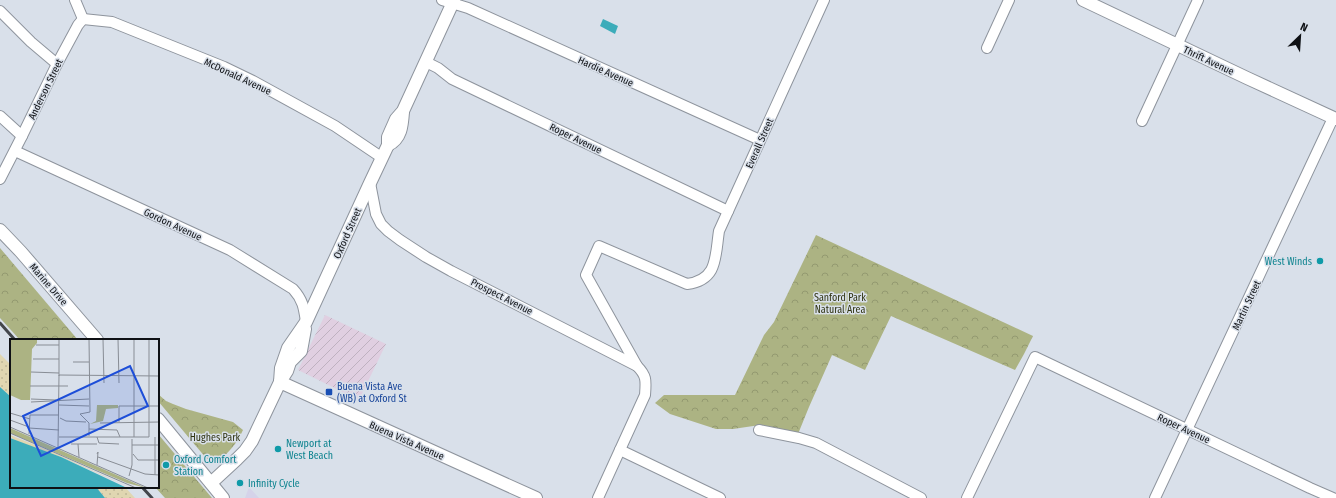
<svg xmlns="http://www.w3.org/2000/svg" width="1336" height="498" font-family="'Fira Sans Condensed',sans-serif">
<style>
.commercial{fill:#d5d3e9}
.industrial{fill:url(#industrial-furrows)}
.forest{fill:url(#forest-crowns)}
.sand{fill:url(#sand-dots)}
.water{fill:#3cacba}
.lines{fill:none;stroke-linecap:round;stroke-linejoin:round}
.minor-casing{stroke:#8e949d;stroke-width:12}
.tertiary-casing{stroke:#8e949d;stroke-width:14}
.minor{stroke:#fff;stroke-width:10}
.tertiary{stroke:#fff;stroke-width:12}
.rail{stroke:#43464c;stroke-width:3}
.culture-dot{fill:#0f9aa8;stroke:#d9e0ea;stroke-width:1.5}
.transit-dot{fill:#1a4fb4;stroke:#d9e0ea;stroke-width:1.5}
.labels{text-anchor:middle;stroke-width:3;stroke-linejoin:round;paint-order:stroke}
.street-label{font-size:10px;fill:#0f1115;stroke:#d9e0ea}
.culture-label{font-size:10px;fill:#0d838f;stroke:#d9e0ea;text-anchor:start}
.park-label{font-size:10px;fill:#2e3210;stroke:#d9e0ea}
.transit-label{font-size:10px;fill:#164399;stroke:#d9e0ea;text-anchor:start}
.inset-road{fill:none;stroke:#888d95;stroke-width:1}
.view{fill:#1d4ed8;fill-opacity:0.15;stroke:#1d4ed8;stroke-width:2}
.inset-edge{fill:none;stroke:#0f1115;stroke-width:2}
</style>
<defs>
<pattern id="industrial-furrows" width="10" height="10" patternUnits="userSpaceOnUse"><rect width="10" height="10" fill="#e0cfe1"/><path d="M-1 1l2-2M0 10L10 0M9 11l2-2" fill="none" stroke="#bfb1c0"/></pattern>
<pattern id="forest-crowns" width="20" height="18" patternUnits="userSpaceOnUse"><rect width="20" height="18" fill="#acb383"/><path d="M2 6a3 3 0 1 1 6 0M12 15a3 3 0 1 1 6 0" fill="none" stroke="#939970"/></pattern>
<pattern id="sand-dots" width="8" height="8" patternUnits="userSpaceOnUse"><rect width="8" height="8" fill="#e0d6b1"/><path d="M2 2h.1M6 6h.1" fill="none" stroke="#bfb797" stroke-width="1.8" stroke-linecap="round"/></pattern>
</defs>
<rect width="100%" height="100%" fill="#d9e0ea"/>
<path class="commercial" d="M 249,487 L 259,498 L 245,498 Z"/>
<path class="industrial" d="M 325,315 L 386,344 L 359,400 L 298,370 Z"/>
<g class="forest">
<path d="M 816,235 L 1033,336 L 1024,354 L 1015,370 L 891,316 L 865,370 L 832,355 L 809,407 L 798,434 L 760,425 L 733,429 L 716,429 L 670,414 L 655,403 L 664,395 L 735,395 L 764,335 L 774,322 Z"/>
<path d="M 0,248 L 78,340 L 20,340 L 0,318 Z"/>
<path d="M 158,394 L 166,401 L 173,404 L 186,409 L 233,422 L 243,430 C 237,443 229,453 217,462 L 215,459 L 209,460 L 206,458 L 158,401 Z"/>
<path d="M 158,434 L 212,498 L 165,498 L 155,487 L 158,487 Z"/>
</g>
<g class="sand">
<path d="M 0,354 L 11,365 L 11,397 L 0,387 Z"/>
<path d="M 96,487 L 125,487 L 135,498 L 105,498 Z"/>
</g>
<g class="water">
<path d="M 603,19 L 618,26 L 615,34 L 600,26 Z"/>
<path d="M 0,387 L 11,397 L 11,487 L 96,487 L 105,498 L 0,498 Z"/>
</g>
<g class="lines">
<defs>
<g id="minor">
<path d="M 75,0 L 83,19"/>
<path d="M 442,0 L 468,8 L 760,140"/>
<path d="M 0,11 L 31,42 L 57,64"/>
<path d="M 83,19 L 112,22 L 224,67 L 253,81 L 335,126 L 381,157"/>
<path d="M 987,48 L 1009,0"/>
<path d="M 426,62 L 438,68 L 452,79 L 728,211"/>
<path d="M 0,116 L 22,136"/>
<path d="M 1142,121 L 1198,0"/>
<path d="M 15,151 L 230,250 L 293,289 C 303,300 304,308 306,322"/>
<path d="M 0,179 L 22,136 L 57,64 L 78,25 L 83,19"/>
<path d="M 370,183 L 376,214 L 381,224 L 388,231 L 400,240 L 426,257 L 451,271 L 637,366 C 647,376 646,381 645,395 L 598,498"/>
<path d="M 637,366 L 586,275 L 599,246 L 687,284 C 718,280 715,257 719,231 L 824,0"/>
<path d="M 759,430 L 799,438 L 816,443 L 921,498"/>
<path d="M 620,450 L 720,498"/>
<path d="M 967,498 L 1035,357 L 1310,488 L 1333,498"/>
<path d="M 1155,498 L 1333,118"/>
</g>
<g id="tertiary">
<path d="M 1083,0 L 1247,78 L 1336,119"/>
<path d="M 388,145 C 401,139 402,126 403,112"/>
<path d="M 0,230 L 21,252 L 97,340"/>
<path d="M 280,382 L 281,368 L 288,348 L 306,322 L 370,183 L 388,145 L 388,137 L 396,119 L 403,111 L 454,0"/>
<path d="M 280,382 L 536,498"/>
<path d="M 158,419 L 223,498"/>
<path d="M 211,483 L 237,459 L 245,451 L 252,441 L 280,382 L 287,371 L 290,362 L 301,351 L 305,329"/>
</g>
</defs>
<use href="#minor" class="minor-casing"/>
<use href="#tertiary" class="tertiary-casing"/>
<use href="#minor" class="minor"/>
<use href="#tertiary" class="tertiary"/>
<g class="rail">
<path d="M 0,323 L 15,340"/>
<path d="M 142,487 L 152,498"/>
</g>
</g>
<g class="culture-dot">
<circle cx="1320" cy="261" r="4"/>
<circle cx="278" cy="449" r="4"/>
<circle cx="166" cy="465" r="4"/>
<circle cx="240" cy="483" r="4"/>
</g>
<rect class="transit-dot" x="325" y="388" width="8" height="8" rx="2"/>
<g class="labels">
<g class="street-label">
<text transform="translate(1209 60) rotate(25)" y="4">Thrift Avenue</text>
<text transform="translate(606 71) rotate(24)" y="4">Hardie Avenue</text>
<text transform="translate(238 76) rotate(25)" y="4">McDonald Avenue</text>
<text transform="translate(45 89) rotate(-64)" y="4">Anderson Street</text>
<text transform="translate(576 138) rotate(26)" y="4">Roper Avenue</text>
<text transform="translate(759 143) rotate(-66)" y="4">Everall Street</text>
<text transform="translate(173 224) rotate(25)" y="4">Gordon Avenue</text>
<text transform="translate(347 233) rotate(-66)" y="4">Oxford Street</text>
<text transform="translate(49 284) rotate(49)" y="4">Marine Drive</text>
<text transform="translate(502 296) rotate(27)" y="4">Prospect Avenue</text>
<text transform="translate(1246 305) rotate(-65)" y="4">Martin Street</text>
<text transform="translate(1184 428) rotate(25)" y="4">Roper Avenue</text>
<text transform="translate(407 440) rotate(24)" y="4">Buena Vista Avenue</text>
</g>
<g class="culture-label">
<text x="1312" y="265" text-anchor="end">West Winds</text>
<text x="286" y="447">Newport at<tspan x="286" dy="12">West Beach</tspan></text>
<text x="174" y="463">Oxford Comfort<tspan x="174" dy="12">Station</tspan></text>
<text x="248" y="487">Infinity Cycle</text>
</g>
<g class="park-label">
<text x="840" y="301">Sanford Park<tspan x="840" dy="12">Natural Area</tspan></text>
<text x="215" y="441">Hughes Park</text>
</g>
<g class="transit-label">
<text x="337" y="390">Buena Vista Ave<tspan x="337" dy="12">(WB) at Oxford St</tspan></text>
</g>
</g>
<g transform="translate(10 339)">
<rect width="149" height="149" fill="#d9e0ea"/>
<path d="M 0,0 L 27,0 L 27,4 L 22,10 L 20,61 L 11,61 L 0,56 ZM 87,66 L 108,66 L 108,69 L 96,70 L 93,82 L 80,85 L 86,82 ZM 0,89 L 136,149 L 117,144 L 0,94 Z" fill="#acb383"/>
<path d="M 0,96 L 38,111 L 121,149 L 51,118 L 3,101 Z" fill="#e0d6b1"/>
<path d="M 0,99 L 51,118 L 117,149 L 0,149 Z" fill="#3cacba"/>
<path class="inset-road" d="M 79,0 L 80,73 L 70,75 L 79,84 L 79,97M 93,0 L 94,44M 108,0 L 109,44M 26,6 L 49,6M 23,20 L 49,20M 63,23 L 79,23M 21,33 L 49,34M 49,36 L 149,37M 49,37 L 49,0M 20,47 L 58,47M 21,60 L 46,61M 21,63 L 79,60M 49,66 L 79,67M 0,74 L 20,80M 20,76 L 49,76M 50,79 L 56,82 L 76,83M 0,81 L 19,88M 109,83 L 109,67 L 149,67M 90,84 L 149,83M 0,88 L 138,149M 19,89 L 49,91M 79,90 L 107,91 L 110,98M 0,94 L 126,149M 19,95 L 20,76M 49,98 L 139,98M 87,98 L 89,104 L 109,105M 124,98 L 124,0M 139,98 L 139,0M 145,98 L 145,136M 61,105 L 87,105M 68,105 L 69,118M 122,106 L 149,106M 48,108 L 49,36M 123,115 L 128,121 L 149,121M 88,118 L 135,135 L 149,136M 87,126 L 88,113 L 87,115M 119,137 L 122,126 L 122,100"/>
<path class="view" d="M 120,27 L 138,67 L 31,117 L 13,77 Z"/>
<rect width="149" height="149" class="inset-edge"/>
</g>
<g transform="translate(1300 36) rotate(25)" stroke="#d9e0ea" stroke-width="3" paint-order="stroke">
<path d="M0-3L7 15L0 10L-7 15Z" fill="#0f1115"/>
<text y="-6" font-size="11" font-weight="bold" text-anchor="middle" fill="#0f1115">N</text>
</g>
</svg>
